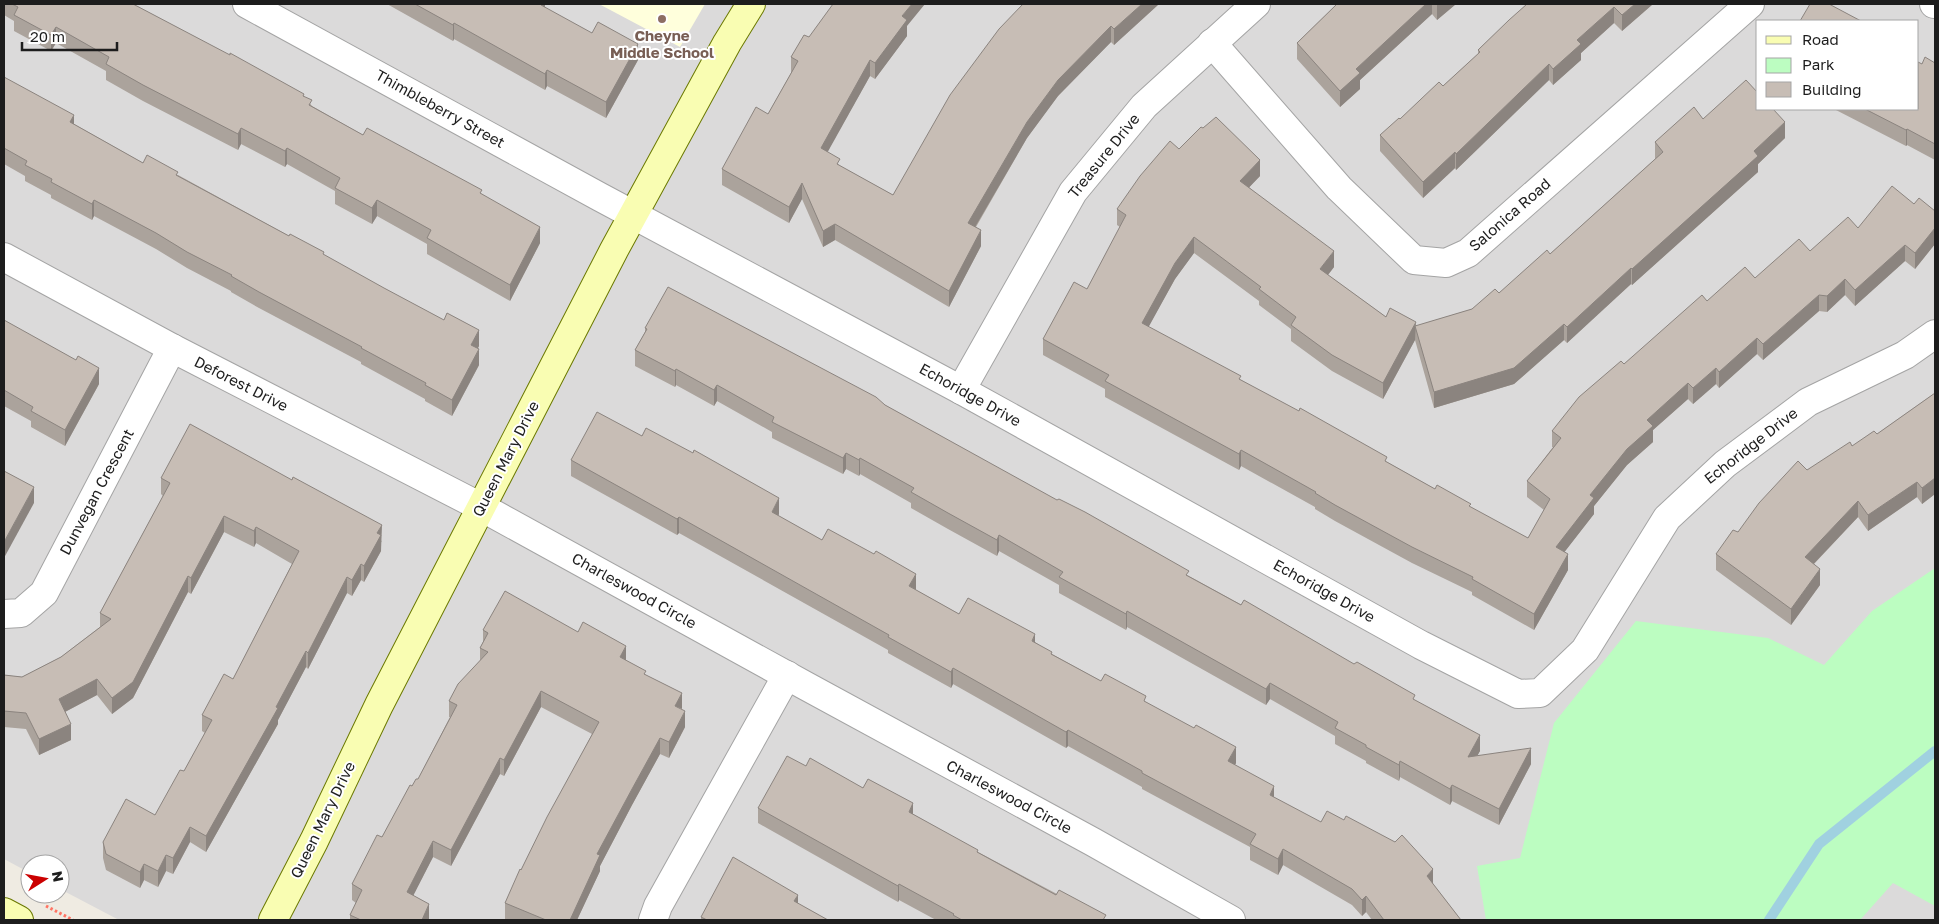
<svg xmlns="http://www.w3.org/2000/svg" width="1939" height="924" font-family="'Golos Text',sans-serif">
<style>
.residential{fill:#dbdada;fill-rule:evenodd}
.education{fill:#ffffdc}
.park{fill:#bcfdc1}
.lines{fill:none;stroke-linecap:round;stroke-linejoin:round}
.stream{stroke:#a0d1e0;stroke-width:10}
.street-casing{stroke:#a4a4a4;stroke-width:30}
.secondary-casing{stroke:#6b7900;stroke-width:30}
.path{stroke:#ff7464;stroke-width:3;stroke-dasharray:2.5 2.5;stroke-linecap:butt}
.street{stroke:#fff;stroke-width:28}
.secondary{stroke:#f9fdb2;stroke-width:28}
.wall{fill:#aba39c}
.shaded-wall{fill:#8b847f}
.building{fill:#c7bdb5;stroke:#8b847f}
.education-dot{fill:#8d6e63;stroke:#fff;stroke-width:2}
.labels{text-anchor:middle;stroke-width:4;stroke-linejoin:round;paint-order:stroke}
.education-label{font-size:15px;font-weight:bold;fill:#785e54;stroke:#fff}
.street-label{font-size:15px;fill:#1d1d1d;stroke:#fff}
</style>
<rect width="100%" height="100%" fill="#efebe2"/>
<path class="residential" d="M 4,4 L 1935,4 L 1935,920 L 119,920 L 60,889 L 60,864 L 30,864 L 30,873 L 4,859 ZM 1758,21 L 1918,21 L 1918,109 L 1758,109 Z"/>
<path class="education" d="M 599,4 L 705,4 L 680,47 Z"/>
<path class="park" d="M 1935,568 L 1935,906 L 1893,883 L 1860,920 L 1486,920 L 1477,866 L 1520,858 L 1554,723 L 1636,621 L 1768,638 L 1824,665 L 1872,611 Z"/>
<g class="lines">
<path class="stream" d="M 1769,920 L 1819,844 L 1935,751"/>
<defs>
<g id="street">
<path d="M 247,4 L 600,197 L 961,390 L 1421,645 L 1518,694 L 1540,693 L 1585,650 L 1667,518 L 1725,464 L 1808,402 L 1905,355 L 1935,334"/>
<path d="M 1934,4 L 1935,4"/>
<path d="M 1212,43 L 1339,188 L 1414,260 L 1446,263 L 1468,253 L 1750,4"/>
<path d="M 4,257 L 172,348 L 481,507 L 806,686 L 1093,842 L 1231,920"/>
<path d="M 961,390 L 1073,192 L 1144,106 L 1256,4"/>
<path d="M 4,614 L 21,613 L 44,593 L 172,348"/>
<path d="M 653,920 L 658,906 L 787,675"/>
</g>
<g id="secondary">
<path d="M 4,912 L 19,920"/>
<path d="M 273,920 L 314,841 L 379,705 L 614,250 L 727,43 L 751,4"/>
</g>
</defs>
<use href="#street" class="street-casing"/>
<use href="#secondary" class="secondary-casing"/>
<path class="path" d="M 46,906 L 73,920"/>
<use href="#street" class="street"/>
<use href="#secondary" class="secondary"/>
</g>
<g class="wall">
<path d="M 4,4 L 133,4 L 304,96 L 312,106 L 363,135 L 482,194 L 540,243 L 510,301 L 427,254 L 427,244 L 377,216 L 372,224 L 335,204 L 335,191 L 287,164 L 285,167 L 241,144 L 238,150 L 143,101 L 106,80 L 106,71 L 56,43 L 51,51 L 14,31 L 14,21 L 4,15 Z"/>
<path d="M 387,4 L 545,4 L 545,8 L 638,60 L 606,118 L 547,86 L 545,90 L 454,39 L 453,41 Z"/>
<path d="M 1023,4 L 1159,4 L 1114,45 L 1111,42 L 1058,96 L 1027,138 L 976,227 L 981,246 L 949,307 L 835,240 L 823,247 L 802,199 L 789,223 L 722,185 L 722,169 L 768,114 L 791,73 L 791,57 L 809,37 L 907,26 L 907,36 L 875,79 L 870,76 L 827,152 L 840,166 L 893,195 Z"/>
<path d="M 1337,4 L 1456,4 L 1437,20 L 1432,14 L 1360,80 L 1360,89 L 1340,107 L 1297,59 L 1297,43 Z"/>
<path d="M 1527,4 L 1653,4 L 1622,31 L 1614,23 L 1581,53 L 1581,60 L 1553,85 L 1549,80 L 1456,170 L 1455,168 L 1423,198 L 1380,151 L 1380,135 L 1443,86 L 1478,54 L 1478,50 Z"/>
<path d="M 1935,63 L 1935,160 L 1907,145 L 1906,146 L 1834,109 L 1918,109 L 1922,64 Z"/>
<path d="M 4,77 L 74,124 L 143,163 L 178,175 L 324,255 L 479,346 L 478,348 L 479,365 L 452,416 L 425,401 L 425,399 L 361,364 L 361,362 L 259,308 L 231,292 L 231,291 L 187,268 L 156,249 L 94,216 L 92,220 L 51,198 L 51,195 L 25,181 L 25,176 L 4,164 Z"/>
<path d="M 1703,119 L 1785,138 L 1758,164 L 1758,172 L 1632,285 L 1631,284 L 1567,343 L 1564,340 L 1514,384 L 1434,408 L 1415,340 L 1383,399 L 1332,371 L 1291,341 L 1291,329 L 1259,305 L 1259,301 L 1194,253 L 1175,279 L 1148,327 L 1241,380 L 1387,462 L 1435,489 L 1528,538 L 1544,510 L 1527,497 L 1527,481 L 1553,447 L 1552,447 L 1552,431 L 1624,364 L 1707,301 L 1755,278 L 1810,251 L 1858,228 L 1914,204 L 1935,211 L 1935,244 L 1915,269 L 1905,261 L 1855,306 L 1845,295 L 1827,312 L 1819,311 L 1763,360 L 1757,354 L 1719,388 L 1716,384 L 1693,404 L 1688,399 L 1653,430 L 1653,442 L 1627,465 L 1594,506 L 1594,514 L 1564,552 L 1568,570 L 1534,630 L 1472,595 L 1472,592 L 1412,563 L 1335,521 L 1315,509 L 1315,507 L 1241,466 L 1239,470 L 1105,397 L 1105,389 L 1043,355 L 1043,339 L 1087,289 L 1120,227 L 1117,225 L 1117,209 L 1179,149 L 1203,128 L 1260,176 L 1249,187 L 1334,267 L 1328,275 L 1386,317 L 1416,326 L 1472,309 L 1499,293 L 1550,254 L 1655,159 L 1655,142 Z"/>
<path d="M 4,320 L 99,384 L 65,446 L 31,427 L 31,421 L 4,406 Z"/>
<path d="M 645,328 L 885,405 L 1189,576 L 1415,700 L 1480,751 L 1477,755 L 1531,764 L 1499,825 L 1452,801 L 1450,805 L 1400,777 L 1399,781 L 1366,763 L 1366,761 L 1335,744 L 1335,736 L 1270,699 L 1266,705 L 1127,627 L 1126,630 L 1059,593 L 1059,585 L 999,551 L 997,556 L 948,529 L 911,508 L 911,503 L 860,474 L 859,476 L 846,469 L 843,474 L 772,438 L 772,432 L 717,401 L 714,406 L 676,385 L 675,387 L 635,366 L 635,350 L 645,332 Z"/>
<path d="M 1935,393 L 1935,494 L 1922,504 L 1917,497 L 1868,531 L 1858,517 L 1814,564 L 1820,585 L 1791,625 L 1716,570 L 1716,554 L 1738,532 L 1807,470 L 1852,446 L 1877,434 Z"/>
<path d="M 571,460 L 779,514 L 778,516 L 822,540 L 916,590 L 959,614 L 1035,642 L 1052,654 L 1101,681 L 1146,702 L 1236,763 L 1235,765 L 1274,798 L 1433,884 L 1461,920 L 1372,920 L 1366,912 L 1362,916 L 1352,905 L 1283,865 L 1278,875 L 1250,860 L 1250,847 L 1142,789 L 1142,787 L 1068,746 L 1066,748 L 953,684 L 951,688 L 888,653 L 888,650 L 679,533 L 677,535 L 571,476 Z"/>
<path d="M 161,478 L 382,541 L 381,542 L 381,551 L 364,582 L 361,580 L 352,596 L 347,593 L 308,669 L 306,667 L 278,720 L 278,724 L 206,852 L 190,842 L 173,874 L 166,871 L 158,887 L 144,880 L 140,888 L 106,870 L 103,858 L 103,842 L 155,815 L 184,771 L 205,733 L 202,731 L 202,715 L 233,679 L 292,564 L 256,543 L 254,547 L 224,532 L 191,594 L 188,592 L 133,698 L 112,714 L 97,695 L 65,712 L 71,740 L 39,755 L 26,729 L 4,727 L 4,675 L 22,677 L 61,657 L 100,627 L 100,613 L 163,496 L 161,494 Z"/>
<path d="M 483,630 L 626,660 L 646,675 L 681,710 L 685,727 L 669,758 L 660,754 L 632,805 L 600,866 L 600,871 L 577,920 L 508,920 L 505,919 L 505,903 L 521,870 L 592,734 L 541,707 L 504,776 L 500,774 L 451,866 L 433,857 L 413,895 L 429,920 L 350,920 L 350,915 L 356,903 L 352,900 L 352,884 L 382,837 L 412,786 L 418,779 L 450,717 L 449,717 L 449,701 L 480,661 L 480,648 L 483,642 Z"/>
<path d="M 806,766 L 863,788 L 913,814 L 978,852 L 1106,920 L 936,920 L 899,900 L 898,902 L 758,823 L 758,808 Z"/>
<path d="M 798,904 L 828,920 L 701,920 L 701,917 Z"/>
</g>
<g class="shaded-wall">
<path d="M 542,4 L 545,4 L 545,13 L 541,5 Z"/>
<path d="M 912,4 L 925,4 L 907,26 L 907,36 L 875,79 L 875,63 L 902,16 Z"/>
<path d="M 1142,4 L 1159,4 L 1114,45 L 1114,29 Z"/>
<path d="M 1426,4 L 1432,4 L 1432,14 L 1360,80 L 1360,89 L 1340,107 L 1340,91 L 1356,69 Z"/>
<path d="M 1437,4 L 1456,4 L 1437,20 Z"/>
<path d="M 1635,4 L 1653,4 L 1622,31 L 1622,15 Z"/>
<path d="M 1614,7 L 1614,23 L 1581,53 L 1581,60 L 1553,85 L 1553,69 L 1577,40 Z"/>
<path d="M 454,23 L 454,39 L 453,41 L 453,25 Z"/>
<path d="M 1111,26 L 1111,42 L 1058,96 L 1027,138 L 968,239 L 968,223 L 1027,122 L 1058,80 Z"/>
<path d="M 56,27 L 56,43 L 51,51 L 51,35 Z"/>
<path d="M 638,44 L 638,60 L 606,118 L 606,102 Z"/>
<path d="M 870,60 L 870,76 L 821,164 L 821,148 Z"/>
<path d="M 1549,64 L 1549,80 L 1456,170 L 1456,154 Z"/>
<path d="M 547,70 L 547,86 L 545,90 L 545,74 Z"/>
<path d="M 74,115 L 74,131 L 70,122 Z"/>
<path d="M 1785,122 L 1785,138 L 1758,164 L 1758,172 L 1632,285 L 1632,269 L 1754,151 Z"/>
<path d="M 241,128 L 241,144 L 238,150 L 238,134 Z"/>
<path d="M 1907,129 L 1907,145 L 1906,146 L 1906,130 Z"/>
<path d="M 287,148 L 287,164 L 285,167 L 285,151 Z"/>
<path d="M 1455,152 L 1455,168 L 1423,198 L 1423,182 Z"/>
<path d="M 1260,160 L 1260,176 L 1240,197 L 1240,181 Z"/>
<path d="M 802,183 L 802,199 L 789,223 L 789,207 Z"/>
<path d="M 94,200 L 94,216 L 92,220 L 92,204 Z"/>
<path d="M 377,200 L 377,216 L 372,224 L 372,208 Z"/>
<path d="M 835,224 L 835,240 L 823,247 L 823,231 Z"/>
<path d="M 540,227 L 540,243 L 510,301 L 510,285 Z"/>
<path d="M 1935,228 L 1935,244 L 1915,269 L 1915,253 Z"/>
<path d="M 981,230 L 981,246 L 949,307 L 949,291 Z"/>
<path d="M 1194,237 L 1194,253 L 1175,279 L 1142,339 L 1142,323 L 1175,263 Z"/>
<path d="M 1905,245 L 1905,261 L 1855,306 L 1855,290 Z"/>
<path d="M 1334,251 L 1334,267 L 1320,285 L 1320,269 Z"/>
<path d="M 1631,268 L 1631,284 L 1567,343 L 1567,327 Z"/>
<path d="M 1845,279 L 1845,295 L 1827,312 L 1827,296 Z"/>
<path d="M 1819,295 L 1819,311 L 1763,360 L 1763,344 Z"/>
<path d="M 1416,322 L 1415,340 L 1383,399 L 1383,383 Z"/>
<path d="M 1564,324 L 1564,340 L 1514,384 L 1434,408 L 1434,392 Z"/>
<path d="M 479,330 L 479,346 L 471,361 L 471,345 Z"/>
<path d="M 1757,338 L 1757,354 L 1719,388 L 1719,372 Z"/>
<path d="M 479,349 L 479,365 L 452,416 L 452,400 Z"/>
<path d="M 99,368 L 99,384 L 65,446 L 65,430 Z"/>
<path d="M 1716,368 L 1716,384 L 1693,404 L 1693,388 Z"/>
<path d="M 676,369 L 676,385 L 675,387 L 675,371 Z"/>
<path d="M 1688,383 L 1688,399 L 1653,430 L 1653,442 L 1627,465 L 1594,506 L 1594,514 L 1556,563 L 1556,547 L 1590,495 L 1647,420 Z"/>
<path d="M 717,385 L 717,401 L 714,406 L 714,390 Z"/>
<path d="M 1241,450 L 1241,466 L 1239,470 L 1239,454 Z"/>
<path d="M 846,453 L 846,469 L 843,474 L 843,458 Z"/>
<path d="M 860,458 L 860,474 L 859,476 L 859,460 Z"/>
<path d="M 1935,478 L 1935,494 L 1922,504 L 1922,488 Z"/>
<path d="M 1917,482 L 1917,497 L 1868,531 L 1868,515 Z"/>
<path d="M 34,487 L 34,503 L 4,558 L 4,542 Z"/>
<path d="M 779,498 L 779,514 L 772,528 L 772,512 Z"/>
<path d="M 1858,501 L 1858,517 L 1805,573 L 1805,557 Z"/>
<path d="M 224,516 L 224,532 L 191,594 L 191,578 Z"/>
<path d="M 679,517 L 679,533 L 677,535 L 677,519 Z"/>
<path d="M 382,525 L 381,551 L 364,582 L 364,566 L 377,533 Z"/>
<path d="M 256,527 L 256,543 L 254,547 L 254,531 Z"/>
<path d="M 999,535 L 999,551 L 997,556 L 997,540 Z"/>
<path d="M 1568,554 L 1568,570 L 1534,630 L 1534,614 Z"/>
<path d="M 361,564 L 361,580 L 352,596 L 352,580 Z"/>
<path d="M 1820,569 L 1820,585 L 1791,625 L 1791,609 Z"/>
<path d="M 916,574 L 916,590 L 909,586 Z"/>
<path d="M 188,576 L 188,592 L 133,698 L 112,714 L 112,698 Z"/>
<path d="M 347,577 L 347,593 L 308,669 L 308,653 Z"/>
<path d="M 1127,611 L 1127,627 L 1126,630 L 1126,614 Z"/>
<path d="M 1035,634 L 1035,650 L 1032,641 Z"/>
<path d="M 626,646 L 626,662 L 620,657 Z"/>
<path d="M 306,651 L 306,667 L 278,720 L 278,724 L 206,852 L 206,836 L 276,707 Z"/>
<path d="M 953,668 L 953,684 L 951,688 L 951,672 Z"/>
<path d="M 97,679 L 97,695 L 59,715 L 59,699 Z"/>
<path d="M 1270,683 L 1270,699 L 1266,705 L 1266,689 Z"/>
<path d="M 541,691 L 541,707 L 504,776 L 504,760 Z"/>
<path d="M 682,693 L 682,709 L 675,706 Z"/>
<path d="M 685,711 L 685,727 L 669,758 L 669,742 Z"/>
<path d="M 71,724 L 71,740 L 39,755 L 39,739 Z"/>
<path d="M 1068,730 L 1068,746 L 1066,748 L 1066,732 Z"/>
<path d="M 1480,735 L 1480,751 L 1468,773 L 1468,757 Z"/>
<path d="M 660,738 L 660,754 L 632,805 L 600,866 L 600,871 L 577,920 L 570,920 L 597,854 L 632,789 Z"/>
<path d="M 1236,747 L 1236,763 L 1228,777 L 1228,761 Z"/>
<path d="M 1531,748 L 1531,764 L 1499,825 L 1499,809 Z"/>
<path d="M 500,758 L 500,774 L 451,866 L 451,850 Z"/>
<path d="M 1400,761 L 1400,777 L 1399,781 L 1399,765 Z"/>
<path d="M 1452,785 L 1452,801 L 1450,805 L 1450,789 Z"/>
<path d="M 1274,786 L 1274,802 L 1270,795 Z"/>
<path d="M 913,803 L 913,819 L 909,812 Z"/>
<path d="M 190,827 L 190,842 L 173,874 L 173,858 Z"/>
<path d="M 433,841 L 433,857 L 407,908 L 407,892 Z"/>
<path d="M 1283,849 L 1283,865 L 1278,875 L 1278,859 Z"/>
<path d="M 166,855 L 166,871 L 158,887 L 158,871 Z"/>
<path d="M 144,864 L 144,880 L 140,888 L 140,872 Z"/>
<path d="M 1433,869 L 1433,885 L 1427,876 Z"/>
<path d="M 899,884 L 899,900 L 898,902 L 898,886 Z"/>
<path d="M 798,895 L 798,911 L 794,901 Z"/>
<path d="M 1366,896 L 1366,912 L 1362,916 L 1362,900 Z"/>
<path d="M 429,904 L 429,920 L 422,920 Z"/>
</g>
<g class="building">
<path d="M 12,4 L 133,4 L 230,55 L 230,53 L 304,94 L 303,96 L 312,100 L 309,105 L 363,135 L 367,128 L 482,190 L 480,193 L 540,227 L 510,285 L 427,238 L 431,230 L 377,200 L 372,208 L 335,188 L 340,178 L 287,148 L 285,151 L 241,128 L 238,134 L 143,85 L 106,64 L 109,57 L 56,27 L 51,35 L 14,15 L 18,7 Z"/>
<path d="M 415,4 L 542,4 L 541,5 L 592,33 L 598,22 L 638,44 L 606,102 L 547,70 L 545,74 L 454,23 L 453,25 Z"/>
<path d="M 833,4 L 912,4 L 902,16 L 907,20 L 875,63 L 870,60 L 821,148 L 840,159 L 837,164 L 893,195 L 950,95 L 999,29 L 1023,4 L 1142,4 L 1114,29 L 1111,26 L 1058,80 L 1027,122 L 968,223 L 981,230 L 949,291 L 835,224 L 823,231 L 802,183 L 789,207 L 722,169 L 756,107 L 768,114 L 798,61 L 791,57 L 804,35 L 809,37 Z"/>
<path d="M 1337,4 L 1426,4 L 1356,69 L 1360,73 L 1340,91 L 1297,43 Z"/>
<path d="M 1527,4 L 1635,4 L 1622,15 L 1614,7 L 1577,40 L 1581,44 L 1553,69 L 1549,64 L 1456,154 L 1455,152 L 1423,182 L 1380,135 L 1399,118 L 1400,119 L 1439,82 L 1443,86 L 1480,52 L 1478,50 L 1509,20 Z"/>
<path d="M 1810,4 L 1829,4 L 1861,21 L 1800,21 Z"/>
<path d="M 1925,57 L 1935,63 L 1935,144 L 1907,129 L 1906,130 L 1865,109 L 1918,109 L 1918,62 L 1922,64 Z"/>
<path d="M 4,77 L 74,115 L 70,122 L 143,163 L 147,155 L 178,172 L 176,175 L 289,236 L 290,234 L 324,252 L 323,254 L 384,288 L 444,320 L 447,313 L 479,330 L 471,345 L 479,349 L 452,400 L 425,385 L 426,383 L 361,348 L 362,347 L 259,292 L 231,276 L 232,275 L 187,252 L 156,233 L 94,200 L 92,204 L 51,182 L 52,179 L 25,165 L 27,161 L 4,148 Z"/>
<path d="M 1746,80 L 1758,93 L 1758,109 L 1773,109 L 1785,122 L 1754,151 L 1758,156 L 1632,269 L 1631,268 L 1567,327 L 1564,324 L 1514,368 L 1434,392 L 1415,326 L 1472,309 L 1495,289 L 1499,293 L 1547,250 L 1550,254 L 1663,152 L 1655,142 L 1694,107 L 1703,119 Z"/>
<path d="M 1216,117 L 1260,160 L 1240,181 L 1334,251 L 1320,269 L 1386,317 L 1390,308 L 1416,322 L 1383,383 L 1332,355 L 1291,325 L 1296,317 L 1259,289 L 1261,287 L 1194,237 L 1175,263 L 1142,323 L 1241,376 L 1239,379 L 1299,411 L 1300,408 L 1387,457 L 1385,461 L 1435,489 L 1437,485 L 1471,504 L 1469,506 L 1528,538 L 1550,499 L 1527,481 L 1561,438 L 1552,431 L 1579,397 L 1621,361 L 1624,364 L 1702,295 L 1707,301 L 1745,267 L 1755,278 L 1799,239 L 1810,251 L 1848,217 L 1858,228 L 1892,186 L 1914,204 L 1919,198 L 1935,211 L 1935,228 L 1915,253 L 1905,245 L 1855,290 L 1845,279 L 1827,296 L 1819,295 L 1763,344 L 1757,338 L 1719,372 L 1716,368 L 1693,388 L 1688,383 L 1647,420 L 1653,426 L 1627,449 L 1590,495 L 1594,498 L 1556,547 L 1568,554 L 1534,614 L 1472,579 L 1473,577 L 1412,547 L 1335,505 L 1315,493 L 1316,492 L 1241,450 L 1239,454 L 1105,381 L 1109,375 L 1043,339 L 1074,282 L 1087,289 L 1126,215 L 1117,209 L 1140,176 L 1170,141 L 1179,149 L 1201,127 L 1203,128 Z"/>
<path d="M 668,287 L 876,397 L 885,405 L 1057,500 L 1059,499 L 1085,512 L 1189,571 L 1186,575 L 1241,605 L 1244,600 L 1354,664 L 1357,662 L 1415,695 L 1413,699 L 1480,735 L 1468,757 L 1531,748 L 1499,809 L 1452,785 L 1450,789 L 1400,761 L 1399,765 L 1366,747 L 1366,745 L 1335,728 L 1338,722 L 1270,683 L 1266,689 L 1127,611 L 1126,614 L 1059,577 L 1063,572 L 999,535 L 997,540 L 948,513 L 911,492 L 914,488 L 860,458 L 859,460 L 846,453 L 843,458 L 772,422 L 774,417 L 717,385 L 714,390 L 676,369 L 675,371 L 635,350 L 647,329 L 645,328 Z"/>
<path d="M 4,320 L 76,360 L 78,356 L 99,368 L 65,430 L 31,411 L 33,407 L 4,390 Z"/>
<path d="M 1935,393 L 1935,478 L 1922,488 L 1917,482 L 1868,515 L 1858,501 L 1805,557 L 1820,569 L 1791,609 L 1716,554 L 1733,530 L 1738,532 L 1759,503 L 1798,461 L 1807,470 L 1850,442 L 1852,446 L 1874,431 L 1877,434 Z"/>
<path d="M 597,412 L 642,436 L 646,428 L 693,453 L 694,450 L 779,498 L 772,512 L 822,540 L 828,529 L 874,554 L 876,551 L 916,574 L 909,586 L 959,614 L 968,598 L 1035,634 L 1032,641 L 1052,652 L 1051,654 L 1101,681 L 1105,674 L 1146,696 L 1144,701 L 1194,728 L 1196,725 L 1236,747 L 1228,761 L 1274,786 L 1270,795 L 1321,822 L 1327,811 L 1344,820 L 1346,816 L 1395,842 L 1402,835 L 1433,869 L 1427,876 L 1461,920 L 1384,920 L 1366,896 L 1362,900 L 1352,889 L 1283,849 L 1278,859 L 1250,844 L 1256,834 L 1142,773 L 1142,771 L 1068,730 L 1066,732 L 953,668 L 951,672 L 888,637 L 889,635 L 679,517 L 677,519 L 571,460 Z"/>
<path d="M 190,424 L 292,480 L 293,477 L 382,525 L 377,533 L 381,535 L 364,566 L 361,564 L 352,580 L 347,577 L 308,653 L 306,651 L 276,707 L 278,708 L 206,836 L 190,827 L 173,858 L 166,855 L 158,871 L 144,864 L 140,872 L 106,854 L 103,842 L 126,799 L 155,815 L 180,770 L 184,771 L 212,720 L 202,715 L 224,674 L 233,679 L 299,551 L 256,527 L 254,531 L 224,516 L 191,578 L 188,576 L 133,682 L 112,698 L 97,679 L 59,699 L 71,724 L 39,739 L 26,713 L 4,711 L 4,675 L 22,677 L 61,657 L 111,619 L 100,613 L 170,483 L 161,478 Z"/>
<path d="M 4,471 L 34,487 L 4,542 Z"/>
<path d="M 505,591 L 578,632 L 583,622 L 626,646 L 620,657 L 646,671 L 644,674 L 682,693 L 675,706 L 685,711 L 669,742 L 660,738 L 632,789 L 597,854 L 600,855 L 570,920 L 546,920 L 505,903 L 520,869 L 521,870 L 547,817 L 599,722 L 541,691 L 504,760 L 500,758 L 451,850 L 433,841 L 407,892 L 429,904 L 422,920 L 361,920 L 350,915 L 362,890 L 352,884 L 377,835 L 382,837 L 410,785 L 412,786 L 416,779 L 418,779 L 457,705 L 449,701 L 458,684 L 488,652 L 480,648 L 488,633 L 483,630 Z"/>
<path d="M 787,756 L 806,766 L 810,758 L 863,788 L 868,779 L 913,803 L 909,812 L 978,850 L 977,852 L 1056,895 L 1059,890 L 1106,915 L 1103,920 L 1104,920 L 962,920 L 953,915 L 954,914 L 899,884 L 898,886 L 758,808 Z"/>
<path d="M 733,857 L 798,895 L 794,901 L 828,920 L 707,920 L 701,917 Z"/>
</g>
<circle class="education-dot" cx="662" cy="19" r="5"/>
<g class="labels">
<g class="education-label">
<text x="662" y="41">Cheyne<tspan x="662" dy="17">Middle School</tspan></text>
</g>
<g class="street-label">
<text transform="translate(440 109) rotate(29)" y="5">Thimbleberry Street</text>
<text transform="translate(1104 156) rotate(-51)" y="5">Treasure Drive</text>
<text transform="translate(1510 215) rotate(-41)" y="5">Salonica Road</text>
<text transform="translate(241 384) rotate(27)" y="5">Deforest Drive</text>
<text transform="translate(970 395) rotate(29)" y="5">Echoridge Drive</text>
<text transform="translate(1751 446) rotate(-38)" y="5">Echoridge Drive</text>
<text transform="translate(506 459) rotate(-63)" y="5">Queen Mary Drive</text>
<text transform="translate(97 492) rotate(-62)" y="5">Dunvegan Crescent</text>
<text transform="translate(634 591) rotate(29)" y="5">Charleswood Circle</text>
<text transform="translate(1324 591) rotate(29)" y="5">Echoridge Drive</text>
<text transform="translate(1009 797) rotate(28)" y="5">Charleswood Circle</text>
<text transform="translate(323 820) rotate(-64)" y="5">Queen Mary Drive</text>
</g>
</g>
<rect width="1939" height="924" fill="none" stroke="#1d1d1d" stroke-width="10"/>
<rect x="1756" y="20" width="162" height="90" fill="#ffffff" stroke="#a5a5a5"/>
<rect x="1766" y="36" width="25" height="8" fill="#f9fdb2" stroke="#a5a5a5"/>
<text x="1802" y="45" font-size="15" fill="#1d1d1d">Road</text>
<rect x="1766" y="58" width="25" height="15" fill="#bcfdc1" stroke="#a5a5a5"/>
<text x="1802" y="70" font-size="15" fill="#1d1d1d">Park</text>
<rect x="1766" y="82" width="25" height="15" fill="#c7bdb5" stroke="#a5a5a5"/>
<text x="1802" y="95" font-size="15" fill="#1d1d1d">Building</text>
<g transform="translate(45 879) rotate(79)"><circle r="24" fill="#ffffff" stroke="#a5a5a5"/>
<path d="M0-4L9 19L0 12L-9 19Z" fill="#cb0000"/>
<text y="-8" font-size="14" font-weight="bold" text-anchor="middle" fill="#1d1d1d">N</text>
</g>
<path d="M22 42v8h95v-8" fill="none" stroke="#1d1d1d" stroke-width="2.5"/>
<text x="30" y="42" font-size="15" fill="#1d1d1d" stroke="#ffffff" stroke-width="4" paint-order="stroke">20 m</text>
</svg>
